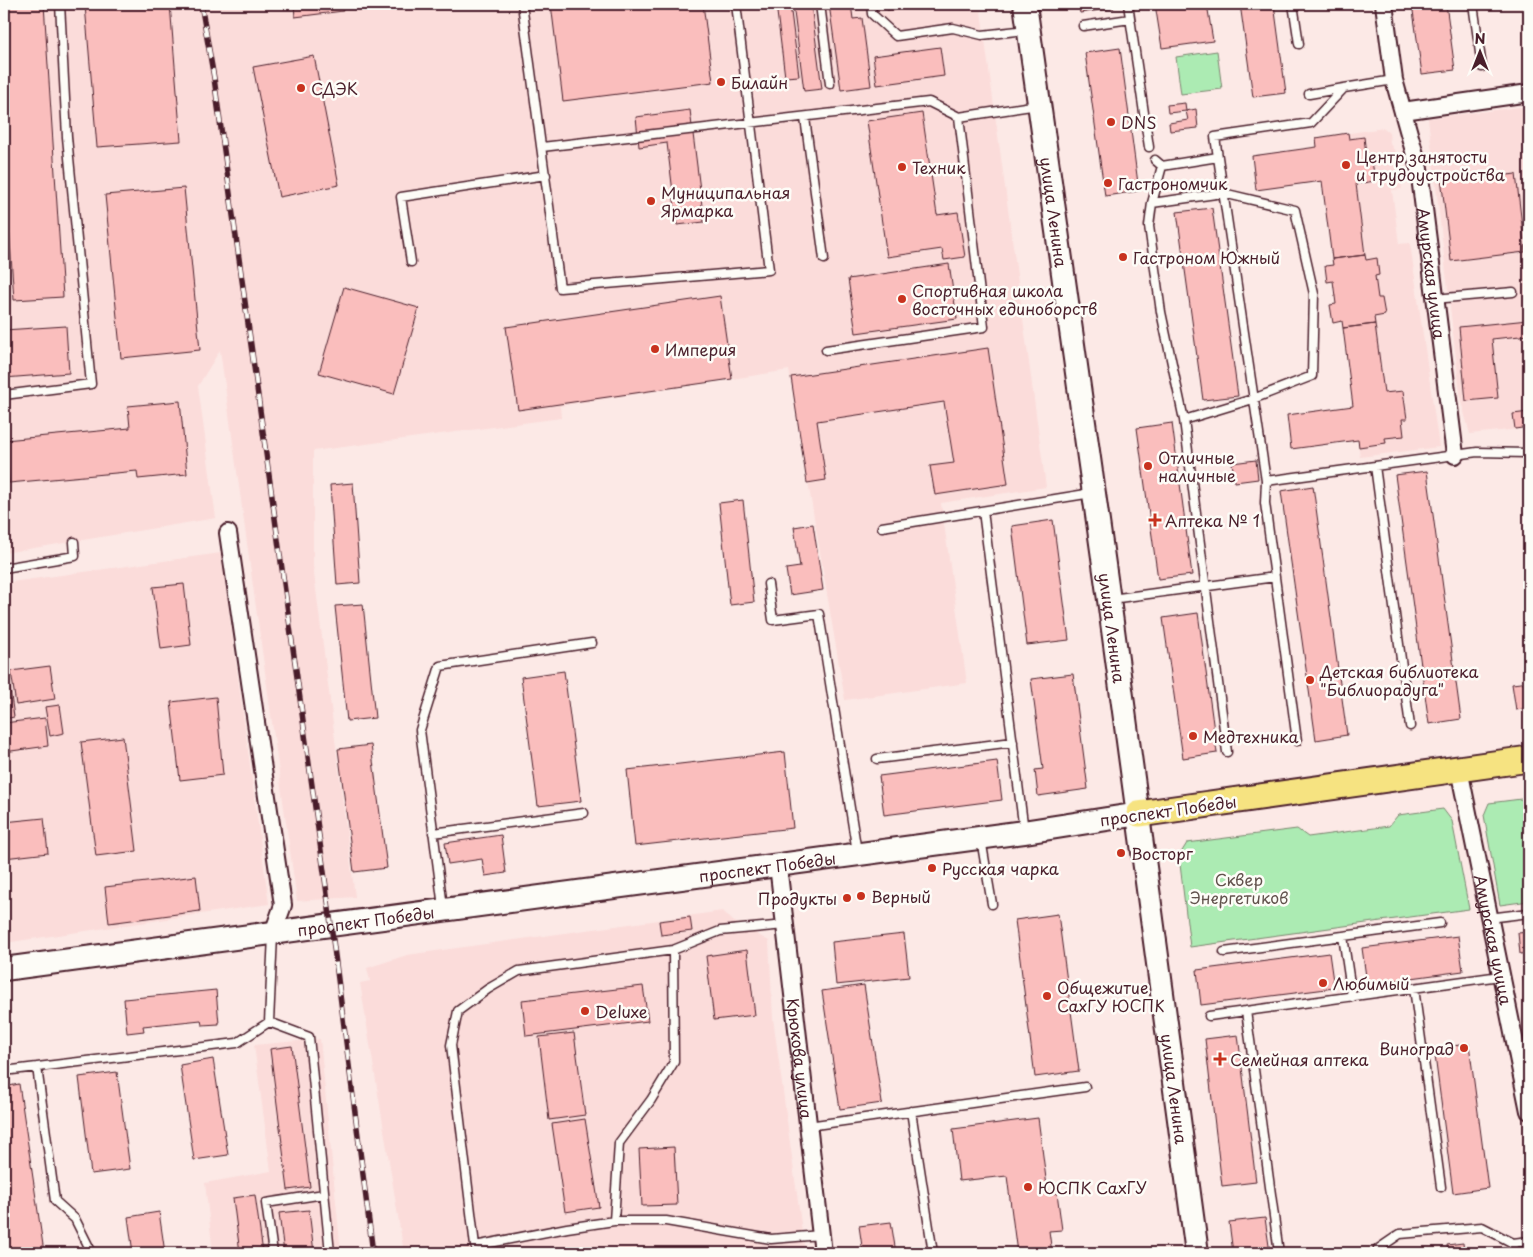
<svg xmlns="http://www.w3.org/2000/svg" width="1533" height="1257" viewBox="0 0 1533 1257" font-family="'Playpen Sans',sans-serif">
  <rect width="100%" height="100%" fill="#fce9e6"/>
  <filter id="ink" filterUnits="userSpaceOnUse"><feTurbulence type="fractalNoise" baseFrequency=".02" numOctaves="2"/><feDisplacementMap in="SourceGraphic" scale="10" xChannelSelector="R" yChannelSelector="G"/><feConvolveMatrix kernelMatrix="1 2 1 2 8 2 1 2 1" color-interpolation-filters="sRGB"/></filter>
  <g filter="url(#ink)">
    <!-- built -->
    <path fill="#fbdcda" d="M4,4h976l66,483 -105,16 26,180 -122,17 -56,-330 -229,36 1,12 -248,33v115l42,331 -58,4 -77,-551 -22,36 18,132 -212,35z
      M1529,106v322l-59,6 -9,-33 -33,-283z
      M1384,128l5,4 1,12 7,10 5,35 -10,1 7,54 11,-1 29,204 -79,10 -8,-59 32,-5 -9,-69 -32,4 -1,-7 -9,2 -3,-18 6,-1 -3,-22h-6l-2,-16 40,-12 -9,-70 -33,4 -7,-50z
      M221,553l48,351 -265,39v-360z
      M723,911l10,10 36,20 4,77 32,235h-401l-44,-270 10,-2 -3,-13 40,-13z
      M320,1039l21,214h-128l-8,-70 66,-12 -17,-126z"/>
    <!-- green -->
    <path fill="#acebb3" stroke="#7b856f" d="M1217,51l5,38 -41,5 -5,-37z
      M1529,798v103l-29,4 -16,-90 5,-12z
      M1443,809l9,12 17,88 -279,38 -11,-91 8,-13 110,-14 11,8 81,-11 9,-11z"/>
    <!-- building -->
    <path fill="#fabebd" stroke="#4a1f2b" d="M4,4h40l19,293 -49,3 -7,-103h-3z
      M170,4l11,137 -84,6 -12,-142z
      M294,4h48l1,7 -48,6z
      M551,4h152l10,78 -150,19z
      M776,4h14l9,72 -14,1z
      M793,4h18l11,85 -18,2z
      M829,4h22l2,15 9,-1 9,68 -30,4z
      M886,4h38v1l-37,5z
      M1078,4h35l1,4 -34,5z
      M1155,4h52l6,37 -51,7z
      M1240,4h34l12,89 -33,4z
      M1412,4h34l9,66 -33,4z
      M940,47l4,29 -67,9 -4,-29z
      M1120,48l19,143 -34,5 -20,-143z
      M314,56l25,129 -60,12 -26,-130z
      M1185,103l1,8 -18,2 -1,-8z
      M1196,109l2,19 -28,3 -1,-8 19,-3 -2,-9z
      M690,110l14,112 -27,3 -10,-82 -28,4 -3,-30z
      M922,113l15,102 21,-3 7,45 -21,3 -2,-11 -55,8 -20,-136z
      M1348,133l1,6 15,-2 2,17h5l4,27 -19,3 9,71 -33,4 -10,-78 -66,9 -4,-34 65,-9 -1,-9z
      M1465,174v6l51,-6 9,78 -74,9 -10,-84z
      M184,188l16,162 -79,8 -16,-163z
      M1212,208l26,188 -35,4 -26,-188z
      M1365,255l1,5 11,-2 2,17 -4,1 3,22h4l3,17 -11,2 1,7 -32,4 -1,-7 -9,2 -3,-18 6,-1 -3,-23 -6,1 -2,-16 8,-1 -1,-6z
      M949,264l8,55 -101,14 -8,-54z
      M344,287l75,21 -25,86 -75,-21z
      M720,296l12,83 -214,31 -12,-83z
      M1528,320l1,15 -37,4 6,59 -32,3 -7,-74z
      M1375,324l9,69 19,-2 4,28h-5l2,17 -19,2 1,5 -27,4 -1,-7 -67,9 -4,-34 66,-9 -10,-78z
      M66,326l3,47 -65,5v-48z
      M988,348l20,136 -73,11 -5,-29 24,-3 -10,-61 -127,19 9,59 -19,3 -16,-106z
      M180,401l7,73 -49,5 -1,-8 -128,12 -4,-43 125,-12 -2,-22z
      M1529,412v15l-14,2 -2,-15z
      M1172,423l20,152 -34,4 -21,-151z
      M1256,460l2,19 -23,3 -3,-19z
      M1427,471l34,248 -32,5 -34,-249z
      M353,483l7,100 -23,2 -7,-100z
      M1313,486l34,249 -31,5 -35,-249z
      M743,500l11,102 -24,3 -11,-102z
      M1053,520l16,120 -42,5 -15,-119z
      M813,524l10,66 -33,5 -4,-26 14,-2 -6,-40z
      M184,584l7,61 -30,4 -8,-62z
      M363,604l12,114 -28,3 -12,-115z
      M1198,613l19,140 -34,5 -20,-140z
      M50,666l5,33 -39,6 -5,-34z
      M564,671l17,130 -43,5 -17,-129z
      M1073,674l15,115 -50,7 -3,-26 8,-1 -12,-90z
      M9,682l5,35 -10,2v-36z
      M1529,682v26l-13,2 -4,-26z
      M216,697l7,78 -43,5 -9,-78z
      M60,705l4,28 -14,3 -5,-29z
      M45,718l3,28 -44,6v-29z
      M123,737l14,114 -41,5 -15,-114z
      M371,745l16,123 -33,4 -16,-123z
      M785,752l8,76 -158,18 -8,-76z
      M997,761l5,39 -118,15 -5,-39z
      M44,818l4,35 -44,5v-36z
      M501,835l5,38 -21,3 -3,-17 -34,5 -3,-21z
      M196,876l4,35 -91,12 -4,-36z
      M1058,914l21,157 -44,6 -20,-157z
      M690,917l2,14 -31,4 -2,-14z
      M1529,932v21l-9,1 -2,-21z
      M904,934l5,43 -73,8 -4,-43z
      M1458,936l5,35 -96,13 -5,-36z
      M747,950l8,65 -41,5 -8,-64z
      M1329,953l5,35 -133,17 -4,-35z
      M1529,975v25h-3l-3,-24z
      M864,985l18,118 -42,6 -18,-118z
      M643,986l5,35 -122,15 -4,-36z
      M216,990l3,34 -17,1 -1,-5 -58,6 1,5 -17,2 -3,-34z
      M574,1033l11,82 -36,5 -10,-83z
      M1238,1035l18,147 -34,4 -17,-147z
      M1469,1044l19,144 -35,5 -19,-145z
      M292,1046l18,141 -22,3 -18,-141z
      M213,1059l15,96 -34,5 -14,-95z
      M117,1072l13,97 -39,5 -12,-97z
      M19,1084l25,168 -6,1h-34v-166z
      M1038,1118l10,76 9,-1 5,37 -13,1 3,22h-35l-10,-77 -48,5 -6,-52z
      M585,1119l14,88 -34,5 -13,-88z
      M674,1147l3,58 -35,1 -3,-57z
      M255,1195l8,58h-23l-7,-55z
      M309,1210l5,43h-30l-5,-40z
      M159,1212l6,41h-32l-5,-36z
      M1265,1218l5,35h-37l-4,-31z
      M891,1222l5,31h-33l-4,-27z
      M1463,1243l1,10h-16l-1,-8z"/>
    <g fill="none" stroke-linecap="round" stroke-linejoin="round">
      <defs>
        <path id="lane" d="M522,4l38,284 209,-18 -33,-266
          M820,4l10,80
          M871,4l1,10 24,22 57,-8 29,7 44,-5
          M1128,4l21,143
          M1293,4l6,40
          M1473,4l9,63
          M1083,26l47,-7
          M1309,94l35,-6
          M805,118l19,141
          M542,147l387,-45 30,15 79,-12
          M1155,160l7,6 56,-9
          M1162,166l-10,37 -3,23 12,86 23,108 43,332
          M1152,203l71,-10 72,17 19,84 -2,82 -59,23 -69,21
          M411,262l-10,-65 145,-22
          M1434,299l79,-7
          M826,350l158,-23 -25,-210
          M4,395l87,-11 -24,-247 -7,-133
          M1375,466l35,260
          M1266,481l211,-29 50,1 2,15
          M983,511l41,320
          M882,527l210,-34
          M4,568l71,-12 -1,-14
          M768,584l5,36 46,-6 38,238
          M1111,599l164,-22
          M1297,741l-32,-238 1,-22 -51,-344 96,-14 33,-35 50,-8
          M877,759l136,-17
          M433,833l151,-20
          M981,839l11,65
          M443,907l-23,-177 20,-64 152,-23
          M1489,918l40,-5
          M273,935l-4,87 40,15 21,216
          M1343,936l9,61
          M673,950l1,112 -23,38 -32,43 -5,78h52l105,18 50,-4
          M1224,952l216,-29
          M1414,988l27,199
          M1209,1016l37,-5
          M37,1067l18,134 20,18 17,34
          M4,1071l233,-28 32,-21
          M911,1111l22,142
          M808,1126l277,-39
          M614,1221l-47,7 -92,18 -24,-201 7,-34 30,-22 31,-18 154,-21 47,-19 65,-6
          M1513,1243l2,10
          M273,1253l-7,-50 58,-9
          M1279,1253l-33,-242 254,-35
          M1379,1253l-1,-4 22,-15 82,-7 31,16 16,-2"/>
        <g id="street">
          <path id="s1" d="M1384,4l10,76 25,89 36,286"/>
          <path d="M1403,111l126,-18"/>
          <path d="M228,533l55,372 -10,28"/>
          <path id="s2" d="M1459,769l70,342"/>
          <path id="s3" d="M778,865l45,388"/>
        </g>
        <g id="secondary">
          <path id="s4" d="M1025,4l84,596 88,653"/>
          <path id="s5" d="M4,969l1020,-137 115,-18"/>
        </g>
        <path id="primary" d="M1139,814l390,-55"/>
      </defs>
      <!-- lane casing -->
      <use href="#lane" stroke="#4a1f2b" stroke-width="11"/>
      <!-- street casing -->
      <use href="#street" stroke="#4a1f2b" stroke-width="20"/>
      <!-- secondary casing -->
      <use href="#secondary" stroke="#4a1f2b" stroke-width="26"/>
      <!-- primary casing -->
      <use href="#primary" stroke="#4a1f2b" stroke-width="29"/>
      <!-- lane -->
      <use href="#lane" stroke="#fdfcf7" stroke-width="8"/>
      <!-- street -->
      <use href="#street" stroke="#fdfcf7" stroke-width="16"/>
      <!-- secondary -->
      <use href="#secondary" stroke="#fdfcf7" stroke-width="22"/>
      <!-- primary -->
      <use href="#primary" stroke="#f6e381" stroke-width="25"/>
      <defs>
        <path id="rail" d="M201,4l13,74 114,823 45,352"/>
      </defs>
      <!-- rail casing -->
      <use href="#rail" stroke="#4a1f2b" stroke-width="5.5"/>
      <!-- rail -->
      <use href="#rail" stroke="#fdfcf7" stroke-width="4" stroke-dasharray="11" stroke-linecap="butt"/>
    </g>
  </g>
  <!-- markers -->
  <g fill="#c8321e" stroke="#fdfcf7" stroke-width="2">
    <circle cx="721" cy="82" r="5"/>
    <circle cx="301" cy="88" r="5"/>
    <circle cx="1111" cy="122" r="5"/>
    <circle cx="1346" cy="165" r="5"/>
    <circle cx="902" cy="167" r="5"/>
    <circle cx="1108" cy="183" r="5"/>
    <circle cx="651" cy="201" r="5"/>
    <circle cx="1123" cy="257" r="5"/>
    <circle cx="902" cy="299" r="5"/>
    <circle cx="655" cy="349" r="5"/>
    <circle cx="1148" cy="466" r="5"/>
    <path d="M1152.5 512.5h5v5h5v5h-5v5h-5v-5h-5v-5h5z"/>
    <circle cx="1310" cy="680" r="5"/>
    <circle cx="1193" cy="736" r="5"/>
    <circle cx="1121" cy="853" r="5"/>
    <circle cx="932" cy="868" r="5"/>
    <circle cx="861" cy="896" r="5"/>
    <circle cx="847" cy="898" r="5"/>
    <circle cx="1323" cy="983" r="5"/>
    <circle cx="1047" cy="996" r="5"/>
    <circle cx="585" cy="1011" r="5"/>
    <circle cx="1464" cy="1048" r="5"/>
    <path d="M1217.5 1051.5h5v5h5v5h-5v5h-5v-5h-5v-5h5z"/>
    <circle cx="1028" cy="1187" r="5"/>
  </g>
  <g text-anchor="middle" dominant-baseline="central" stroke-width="5" stroke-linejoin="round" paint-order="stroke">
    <!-- poi labels -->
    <g font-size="16" fill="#4a1f2b" stroke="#fdfcf7" text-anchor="start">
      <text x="731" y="82">Билайн</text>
      <text x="311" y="88">СДЭК</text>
      <text x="1121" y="122">DNS</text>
      <text x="1356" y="156">Центр занятости<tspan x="1356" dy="18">и трудоустройства</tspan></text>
      <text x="912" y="167">Техник</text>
      <text x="1118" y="183">Гастрономчик</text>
      <text x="661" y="192">Муниципальная<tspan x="661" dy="18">Ярмарка</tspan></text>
      <text x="1133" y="257">Гастроном Южный</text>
      <text x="912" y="290">Спортивная школа<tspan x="912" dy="18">восточных единоборств</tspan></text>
      <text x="665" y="349">Империя</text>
      <text x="1158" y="457">Отличные<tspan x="1158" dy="18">наличные</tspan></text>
      <text x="1165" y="520">Аптека № 1</text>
      <text x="1320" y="671">Детская библиотека<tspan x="1320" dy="18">"Библиорадуга"</tspan></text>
      <text x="1203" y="736">Медтехника</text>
      <text x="1131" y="853">Восторг</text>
      <text x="942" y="868">Русская чарка</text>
      <text x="871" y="896">Верный</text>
      <text x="837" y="898" text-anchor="end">Продукты</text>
      <text x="1333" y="983">Любимый</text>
      <text x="1057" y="987">Общежитие<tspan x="1057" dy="18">СахГУ ЮСПК</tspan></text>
      <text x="595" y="1011">Deluxe</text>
      <text x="1454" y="1048" text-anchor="end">Виноград</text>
      <text x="1230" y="1059">Семейная аптека</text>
      <text x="1038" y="1187">ЮСПК СахГУ</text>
    </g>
    <!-- street labels -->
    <g font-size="16" fill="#4a1f2b" stroke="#fdfcf7">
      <text stroke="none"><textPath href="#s4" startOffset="210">улица Ленина</textPath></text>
      <text stroke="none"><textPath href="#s1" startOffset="274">Амурская улица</textPath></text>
      <text stroke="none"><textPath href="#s4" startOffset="630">улица Ленина</textPath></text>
      <text transform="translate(1168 810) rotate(-8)">проспект Победы</text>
      <text stroke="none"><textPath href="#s5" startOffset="770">проспект Победы</textPath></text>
      <text stroke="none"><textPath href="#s5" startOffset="365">проспект Победы</textPath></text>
      <text stroke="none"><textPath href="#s2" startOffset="174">Амурская улица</textPath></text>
      <text stroke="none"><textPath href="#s3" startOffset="195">Крюкова улица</textPath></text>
      <text stroke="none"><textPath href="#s4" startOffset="1095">улица Ленина</textPath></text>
    </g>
    <!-- park labels -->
    <g font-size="16" fill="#62524d" stroke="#fdfcf7">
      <text x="1239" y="879">Сквер<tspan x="1239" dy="18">Энергетиков</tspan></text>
    </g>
  </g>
  <!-- margin -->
  <rect width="1533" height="1257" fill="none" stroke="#fdfcf7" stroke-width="20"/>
  <rect x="10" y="10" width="1513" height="1237" fill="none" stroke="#4a1f2b" stroke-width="2" filter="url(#ink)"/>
  <!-- north arrow -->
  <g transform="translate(1480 52)" stroke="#fdfcf7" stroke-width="4" paint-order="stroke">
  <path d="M0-4L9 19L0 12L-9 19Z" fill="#4a1f2b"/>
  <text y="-8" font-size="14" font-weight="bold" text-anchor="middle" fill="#4a1f2b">N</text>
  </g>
</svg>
